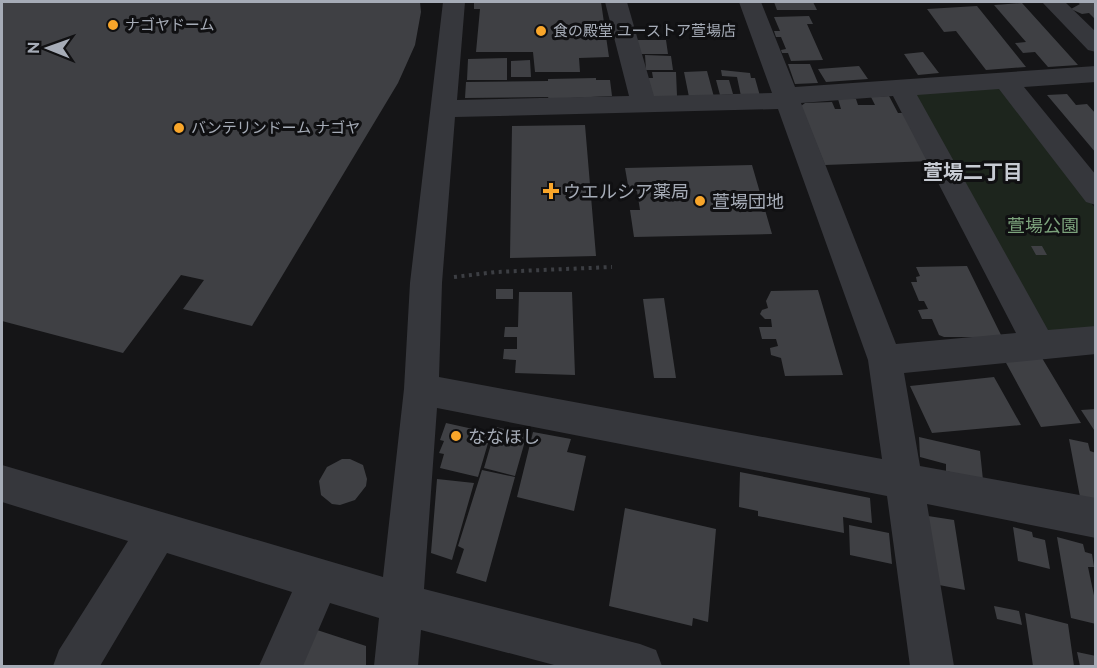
<svg xmlns="http://www.w3.org/2000/svg" width="1097" height="668" viewBox="0 0 1097 668" font-family="Raleway,'Noto Sans JP',sans-serif">
  <rect width="100%" height="100%" fill="#151517"/>
  <!-- green -->
  <path fill="#1d251d" d="M1003,88l92,120v123l-45,4 -136,-236 3,-7z"/>
  <!-- building -->
  <path fill="#3f4044" d="M2,2h418l1,10 -6,33 -17,38 -146,243 -69,-17 21,-29 -23,-5 -58,78 -121,-32z
    M474,2h127l8,55 -30,1 1,14h-45l-2,-20h-57l4,-43h-6z
    M774,2h39l4,8h-40z
    M1077,2h19v18l-7,-7 -7,1 -11,-5 9,-5z
    M1022,3l56,62 -30,2 -13,-15 -12,1 -8,-10 11,-1 -32,-37z
    M977,6l49,61 -40,3 -30,-39 -12,1 -17,-23z
    M809,16l4,8h-6l16,36 -32,1 -3,-8h-6l-1,-3 5,-1 -5,-12h-5l-2,-6h6l-6,-14z
    M636,40h30l2,14h-30z
    M923,52l16,21 -21,2 -14,-21z
    M645,55l26,1 2,14h-27z
    M507,58v22h-40l1,-21z
    M530,60l1,17h-20v-16z
    M788,64h22l8,19 -23,1z
    M859,66l9,13 -42,3 -8,-13z
    M721,70l29,3 1,5h4l5,18h-19l-4,-19 -15,-1z
    M707,71l7,26h-25l-5,-25z
    M652,72h24l1,24h-27l-2,-18h5z
    M596,78v2h14l2,16 -63,3 -1,-2 -83,1 1,-16 82,-1v-2z
    M716,80h13l4,14 -13,1z
    M1067,94l9,11 11,-1 9,10v39l-49,-58z
    M889,96l9,17h6l27,48 -106,4 -24,-59 4,-3 27,-1 3,7h6l-3,-10h18l2,6h17l-4,-8z
    M585,125l11,131 -86,2 2,-132z
    M752,165l20,69 -138,3 -4,-27h10l-3,-19h-8l-4,-23z
    M1031,246h11l5,9h-11z
    M967,266l35,71h-58l-5,-2 -7,-16h-10l-4,-9 10,-1 -4,-8h-5l-8,-19h6l-1,-5 4,-1 -4,-9z
    M496,289h17v10h-17z
    M818,290l25,85 -58,1 -4,-18 -10,-3 -1,-7 8,-2 -2,-7h-14l-3,-12h13l-1,-8h-6l-5,-5 2,-4 6,-2 -2,-7 5,-10z
    M519,292h53l3,83 -60,-2 1,-13 -13,-1 1,-10h13v-12h-13l1,-10h13z
    M664,298l12,80h-22l-11,-79z
    M1042,358l39,65 -40,4 -36,-66z
    M994,377l27,48 -89,8 -22,-47z
    M1096,409v24l-15,-23z
    M446,423l45,10 -13,44 -38,-9 4,-14 -5,-1 5,-12 -4,-1z
    M496,427l31,7 -12,42 -31,-8z
    M533,432l38,7 -4,13 19,4 -12,55 -57,-14z
    M919,437l61,14 3,29 -37,-9v-7l-26,-7z
    M1069,439l19,4 2,8 6,2v48l-16,-4z
    M342,459h8l13,6 4,14 -1,7 -11,14 -15,5 -8,-1 -11,-9 -2,-14 8,-14z
    M482,470l33,7 -29,105 -30,-9 8,-24 -6,-3z
    M740,472l130,26 2,25 -29,-6 1,16 -86,-17v-5l-19,-4z
    M437,479l37,4 -22,77 -21,-7z
    M625,508l91,21 -8,93 -15,-4 -1,8 -83,-20z
    M928,516l26,4 11,70 -26,-5z
    M849,525l40,8 3,31 -42,-9z
    M1013,527l19,5 1,5 12,3 5,29 -32,-8z
    M1057,537l26,7 2,8 7,2 2,13h-6l8,38v19l-25,-6z
    M994,606l25,5 3,14 -25,-6z
    M1025,613l43,11 6,42h-41z
    M314,629l52,17v20h-69z
    M1077,652l19,4v10h-16z"/>
  <g fill="none" stroke-linecap="round" stroke-linejoin="round">
    <!-- path -->
    <path stroke="#3c3e43" stroke-width="4" stroke-dasharray="3 4.5" stroke-linecap="butt" d="M454,277l42,-5 116,-5"/>
    <!-- minor -->
    <path fill="#36373c" fill-rule="evenodd" d="M443,2h22l-8,98 172,-4 -24,-94h22l27,94 118,-3 -33,-91h22l34,85 301,-21v16l-72,5 72,88v30l-10,-3 -87,-113 -82,6 131,235 48,-4v28l-192,19 16,93 176,32v40l-169,-34 27,162h-44l-23,-170 -450,-88 -13,181 216,55 16,6 6,16h-104l-137,-36 -3,36h-44l5,-48 -49,-15 -27,63h-44l33,-74 -125,-39 -67,113h-47l6,-16 69,-109 -126,-39v-37l381,112 21,-188 6,-106zM893,96l123,237 -120,11 -95,-241zM778,109l90,251 14,99 -443,-82 3,-94 13,-166z
      M1042,2h23l31,30v20l-8,-2z"/>
  </g>
  <!-- markers -->
  <g fill="#f9a62a" stroke="#101012" stroke-width="2">
    <circle cx="113" cy="25" r="6"/>
    <circle cx="541" cy="31" r="6"/>
    <circle cx="179" cy="128" r="6"/>
    <path d="M548 182h6v6h6v6h-6v6h-6v-6h-6v-6h6z"/>
    <circle cx="700" cy="201" r="6"/>
    <circle cx="456" cy="436" r="6"/>
  </g>
  <g text-anchor="middle" dominant-baseline="central" stroke-width="6" stroke-linejoin="round" paint-order="stroke">
    <!-- far-poi labels -->
    <g font-size="15" fill="#a6acb7" stroke="#101012" text-anchor="start">
      <text x="125" y="25">ナゴヤドーム</text>
      <text x="553" y="31">食の殿堂 ユーストア萱場店</text>
      <text x="191" y="128">バンテリンドーム ナゴヤ</text>
    </g>
    <!-- poi labels -->
    <g font-size="18" fill="#a6acb7" stroke="#101012" text-anchor="start">
      <text x="563" y="191">ウエルシア薬局</text>
      <text x="712" y="201">萱場団地</text>
      <text x="468" y="436">ななほし</text>
    </g>
    <!-- park labels -->
    <g font-size="18" fill="#7ca37c" stroke="#101012">
      <text x="1043" y="225">萱場公園</text>
    </g>
    <!-- neighbourhood labels -->
    <g font-size="20" font-weight="bold" fill="#c7cbd3" stroke="#101012">
      <text x="973" y="172">萱場二丁目</text>
    </g>
  </g>
  <!-- border -->
  <rect width="1097" height="668" fill="none" stroke="#a6acb7" stroke-width="6"/>
  <!-- north arrow -->
  <g transform="translate(48 48) rotate(271)" stroke="#101012" stroke-width="4.5" paint-order="stroke">
  <path d="M0-4.5L10 22L0 15L-10 22Z" fill="#a6acb7"/>
  <text y="-9" font-size="16" font-weight="bold" text-anchor="middle" fill="#a6acb7">N</text>
  </g>
</svg>
